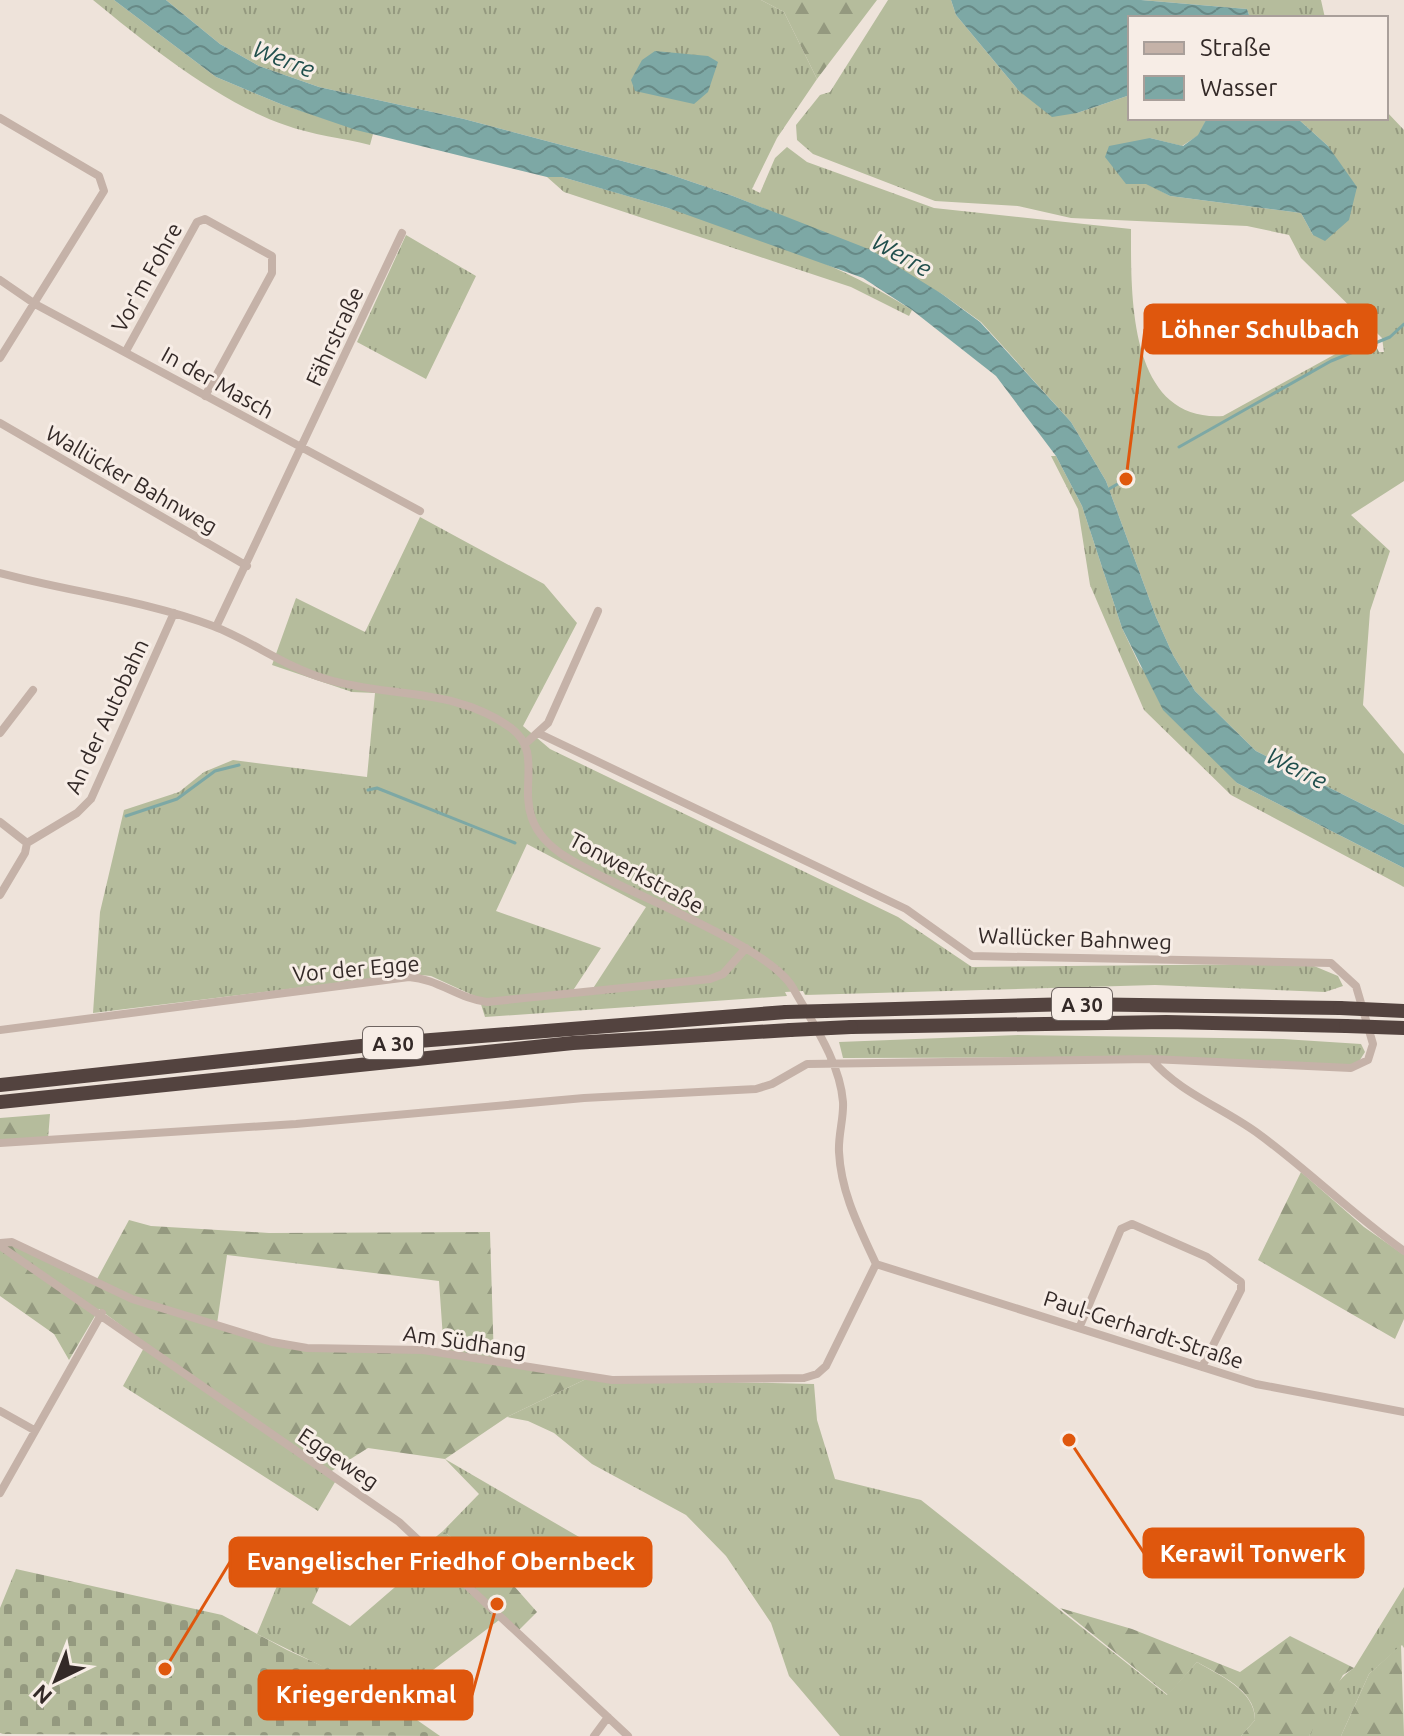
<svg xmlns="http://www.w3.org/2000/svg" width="1404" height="1736" viewBox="0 0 1404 1736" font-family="Ubuntu,sans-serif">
  <defs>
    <pattern id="grass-tufts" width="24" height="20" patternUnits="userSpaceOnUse" patternTransform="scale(2)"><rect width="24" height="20" fill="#b5bc9c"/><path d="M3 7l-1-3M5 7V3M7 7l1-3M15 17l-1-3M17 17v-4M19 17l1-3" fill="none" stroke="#94997f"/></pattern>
    <pattern id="forest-firs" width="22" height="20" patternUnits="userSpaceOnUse" patternTransform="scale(2)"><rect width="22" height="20" fill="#b5bc9c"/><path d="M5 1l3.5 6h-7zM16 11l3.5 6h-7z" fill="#94997f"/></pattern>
    <pattern id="cemetery-stones" width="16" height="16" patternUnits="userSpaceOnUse" patternTransform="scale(2)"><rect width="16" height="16" fill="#b5bc9c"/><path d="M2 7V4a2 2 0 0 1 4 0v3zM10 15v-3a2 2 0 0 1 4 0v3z" fill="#94997f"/></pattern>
    <pattern id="water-waves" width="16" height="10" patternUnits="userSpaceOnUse" patternTransform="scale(2)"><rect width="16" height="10" fill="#7da8a5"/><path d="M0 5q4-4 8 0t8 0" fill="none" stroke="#678986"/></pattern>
  </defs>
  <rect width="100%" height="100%" fill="#eee3da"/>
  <!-- grass -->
  <path fill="url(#grass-tufts)" fill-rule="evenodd" d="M93,0h21l102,77 67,28 90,29 -3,11c-27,-7 -58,-10 -85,-20 -67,-23 -137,-80 -192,-125z
    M166,0h595l23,12 33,67 -40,59 -25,51 8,4 15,-35 12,-11 20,15 127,46 197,21c0,67 -3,193 92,187l147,-81 9,17h5l-2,-14 -81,-80 -12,-23 -42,-9 -176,-8 -53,-12 -83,-5 -122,-47 -16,-14 -1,-15 24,-30 10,-3 58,-92h63l5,15 63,76 58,22 53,-18v23h77l-8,17 -17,11 -32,-8 -24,46 20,-1 24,13 131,17 12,22 15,-89 -31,-28h89v-7l18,19v351l-53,34 39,36 -20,60 -7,94 41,49v71l-148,-74 -61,-60 -22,-36 -17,-38 -50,-136 -35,-59 -90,-100 -39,-28 -147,-73 -62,-25 -73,-25 -196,-52 -145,-32 -60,-21 -39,-22z
    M1141,0h180l4,18h-75l-3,-9z
    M547,177h15c118,35 246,66 350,133l-3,6 -58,-29 -287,-95z
    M406,235l70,41 -50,103 -69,-37z
    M1051,456h5l26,50 40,122 18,38 97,117 167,85v19l-173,-92 -87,-85 -54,-125 -12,-76z
    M420,517l124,67 33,39 -54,103 27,23 348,168 74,50 313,-3 29,2 24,10 5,10 -18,6 -170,-7 -350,10 -2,-4 -18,1 2,4 -302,21 -6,-19 -48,-22 -20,-2 -318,39 7,-101 24,-102 55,-18 25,-20 29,-12 134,17 8,-84 -23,-1 -80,-27 24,-67 69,34zM527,844l119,63 -56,86 -20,2 31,-47 -105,-37z
    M1018,1035l265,4 78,5 4,8 -7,11 -9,2 -172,-8 -334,1 -4,-16z
    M146,1344l192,133 -20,34 -195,-125z
    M586,1379l228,5 3,36 18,59 86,21 246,195 30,-33c23,14 58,28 58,58l-14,16h-401l-51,-60 -18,-53 -45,-67 -40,-41 -94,-51 -38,-31 -26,-12 -21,-4z
    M445,1459l141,82 -18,21 -22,-3 -32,27 -71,-55 36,-37z
    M414,1535l89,82 -111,84 -135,-67 27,-65 16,-24 32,15 -20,43 38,23 52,-45 -19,-22z
    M1404,1587v61l-2,-3 -33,29 -28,62h-32c12,-24 22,-53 45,-68z"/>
  <!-- forest -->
  <path fill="url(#forest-firs)" d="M761,0h116l-60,79 -33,-67z
    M50,1114l-2,25 -48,3v-24z
    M1301,1172l63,55 40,28v64l-9,20 -137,-79z
    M129,1220l22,6 118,7 221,-1 4,130 92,17 -79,38 -62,42 -77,-11 -38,24 -122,-82 -109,-81 -30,51 -15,-26 -54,-38v-52l10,-1 122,56 140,45 172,9 -5,-72 -212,-26 -10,69 -85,-26 -36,-17z
    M443,1531l71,55 23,26 -19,19 -92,-86z
    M1060,1608l72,21 108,43 50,-36 64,32 -11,7 -34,61h-68l14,-16c1,-30 -35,-45 -58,-58l-29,33z
    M1401,1645l3,91h-63l28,-62z"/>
  <!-- cemetery -->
  <path fill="url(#cemetery-stones)" d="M16,1569l206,46 65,35 84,38 69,48 -437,-2 -3,-1v-125z"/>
  <!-- water -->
  <path fill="url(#water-waves)" d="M114,0h52l54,44 39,22 60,21 145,32 196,52 73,25 138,54 71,44 38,28 91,100 35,59 50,136 17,38 22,36 61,60 148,74v43l-167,-85 -74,-73 -41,-82 -40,-122 -26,-50 -60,-80 -84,-66 -49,-32 -195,-70 -106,-31h-15l-191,-47 -73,-25 -67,-28z
    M951,0h190l106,9 3,9h-120v77l-53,18 -25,4 -33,-26 -63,-76z
    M655,51l53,5 10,6 -10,30 -14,12 -59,-13 -4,-11 11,-20z
    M1207,118h90l31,28 29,41 -8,33 -24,21 -12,-6 -12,-22 -131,-17 -24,-12h-20l-21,-27 4,-11 41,-8 33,8 15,-11z"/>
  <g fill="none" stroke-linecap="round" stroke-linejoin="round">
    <!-- stream -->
    <path stroke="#7da8a5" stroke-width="3" d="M1179,447l152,-86 59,-24 14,-13
      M1109,489l17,-10
      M368,790l9,-2 138,55
      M126,816l51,-17 38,-28 24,-6"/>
    <!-- minor -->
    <path stroke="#c5b2a8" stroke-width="8" d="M0,118l99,58 5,15 -104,167
      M0,280l35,24 385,207
      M126,351l71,-129 8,-3 67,37v17l-67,123
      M0,423l247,143
      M0,573c71,19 144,27 213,53 39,15 72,41 113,53 62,19 130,8 185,49 43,32 -16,84 55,129 51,33 201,86 227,131 19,34 47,74 50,114 1,16 -5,33 -4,50 2,41 20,75 37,112
      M216,627l186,-394
      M0,733l33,-43
      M525,744l23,-21 50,-112
      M0,822l27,21
      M0,895l25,-42 2,-10 50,-30 14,-14 83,-186
      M0,1030l409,-53c29,2 50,22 78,25l223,-23 13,-5 23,-26
      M1151,1059c28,33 70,48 105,73 51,37 96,82 148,119
      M0,1143l296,-19 288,-26 172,-9 16,-5 35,-20 344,-5 200,9 17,-8 5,-16 -17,-58 -25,-23 -359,-7 -66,-47 -368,-176
      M0,1243l12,-1 120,57 140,43 35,6 116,2 189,30 192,-2 13,-4 9,-8 50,-102
      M0,1246l399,276 229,214
      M876,1264l380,120 148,28
      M1080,1326l41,-97 11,-5 75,33 34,25v8l-39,77
      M0,1411l34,19
      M0,1493l102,-180
      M594,1736l14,-19"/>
    <!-- motorway -->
    <path stroke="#53433f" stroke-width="14" d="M825,1011l248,-7 267,4
      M851,1027l315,-5 180,4
      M0,1085l380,-41 406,-32
      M0,1102l573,-59 217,-13"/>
    <!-- motorway-bridge -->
    <path stroke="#53433f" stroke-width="14" d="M1340,1008l64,3
      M786,1012l39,-1
      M1346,1026l58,2
      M790,1030l61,-3"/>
  </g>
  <g text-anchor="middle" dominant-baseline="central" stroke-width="6" stroke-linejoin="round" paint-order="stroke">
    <!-- shield labels -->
    <g fill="#f7ede6" stroke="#6e6460" stroke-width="2">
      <rect x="1052" y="988" width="60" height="32" rx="6"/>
      <rect x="363" y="1027" width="60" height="32" rx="6"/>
    </g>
    <g font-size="20" font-weight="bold" fill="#332927">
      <text x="1082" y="1004">A 30</text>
      <text x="393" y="1043">A 30</text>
    </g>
    <!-- street labels -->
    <g font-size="22" fill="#332927" stroke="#f7ede6">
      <text transform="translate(146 277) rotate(-61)">Vor'm Fohre</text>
      <text transform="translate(334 336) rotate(-65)">Fährstraße</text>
      <text transform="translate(218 382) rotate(29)">In der Masch</text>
      <text transform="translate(132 479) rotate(30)">Wallücker Bahnweg</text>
      <text transform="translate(106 716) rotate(-65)">An der Autobahn</text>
      <text transform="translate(637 872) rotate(28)">Tonwerkstraße</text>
      <text transform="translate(1075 938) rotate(2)">Wallücker Bahnweg</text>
      <text transform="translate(356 968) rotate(-5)">Vor der Egge</text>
      <text transform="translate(1144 1329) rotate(18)">Paul-Gerhardt-Straße</text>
      <text transform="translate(465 1341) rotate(8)">Am Südhang</text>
      <text transform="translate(339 1458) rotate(34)">Eggeweg</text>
    </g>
    <!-- water labels -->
    <g font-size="24" font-style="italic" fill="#214f4d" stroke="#f7ede6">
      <text transform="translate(284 59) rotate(21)">Werre</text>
      <text transform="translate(902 255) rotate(29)">Werre</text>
      <text transform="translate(1297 768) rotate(27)">Werre</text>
    </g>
  </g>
  <!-- callouts -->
  <path fill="none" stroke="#df570d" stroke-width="3" d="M1126 479L1145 329M1069 1440L1144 1553M165 1669L230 1562M497 1604L472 1695"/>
  <g fill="#df570d" stroke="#f7ede6" stroke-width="3">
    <circle cx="1126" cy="479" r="8"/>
    <circle cx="1069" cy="1440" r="8"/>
    <circle cx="165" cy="1669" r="8"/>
    <circle cx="497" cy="1604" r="8"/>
  </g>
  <g fill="#df570d" stroke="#df570d" stroke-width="3">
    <rect x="1145" y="305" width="231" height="48" rx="8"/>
    <rect x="1144" y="1529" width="219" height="48" rx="8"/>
    <rect x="230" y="1538" width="421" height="48" rx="8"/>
    <rect x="259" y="1671" width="213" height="48" rx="8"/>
  </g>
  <g font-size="24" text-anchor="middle" font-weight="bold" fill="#fff">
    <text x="1260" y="338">Löhner Schulbach</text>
    <text x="1253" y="1562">Kerawil Tonwerk</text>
    <text x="441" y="1570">Evangelischer Friedhof Obernbeck</text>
    <text x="366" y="1703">Kriegerdenkmal</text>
  </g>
  <!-- legend -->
  <rect x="1128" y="16" width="260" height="104" fill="#f7ede6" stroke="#a99f9a" stroke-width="2"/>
  <rect x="1144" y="42" width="40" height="12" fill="#c5b2a8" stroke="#a99f9a" stroke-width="2"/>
  <text x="1200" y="56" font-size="24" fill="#332927">Straße</text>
  <rect x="1144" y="76" width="40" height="24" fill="url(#water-waves)" stroke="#a99f9a" stroke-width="2"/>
  <text x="1200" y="96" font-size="24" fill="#332927">Wasser</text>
  <!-- north arrow -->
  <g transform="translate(56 1680) rotate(223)" stroke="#f7ede6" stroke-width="6" paint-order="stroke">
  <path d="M0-6L14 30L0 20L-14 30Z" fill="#332927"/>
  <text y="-12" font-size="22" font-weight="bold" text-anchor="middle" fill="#332927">N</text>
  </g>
</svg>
